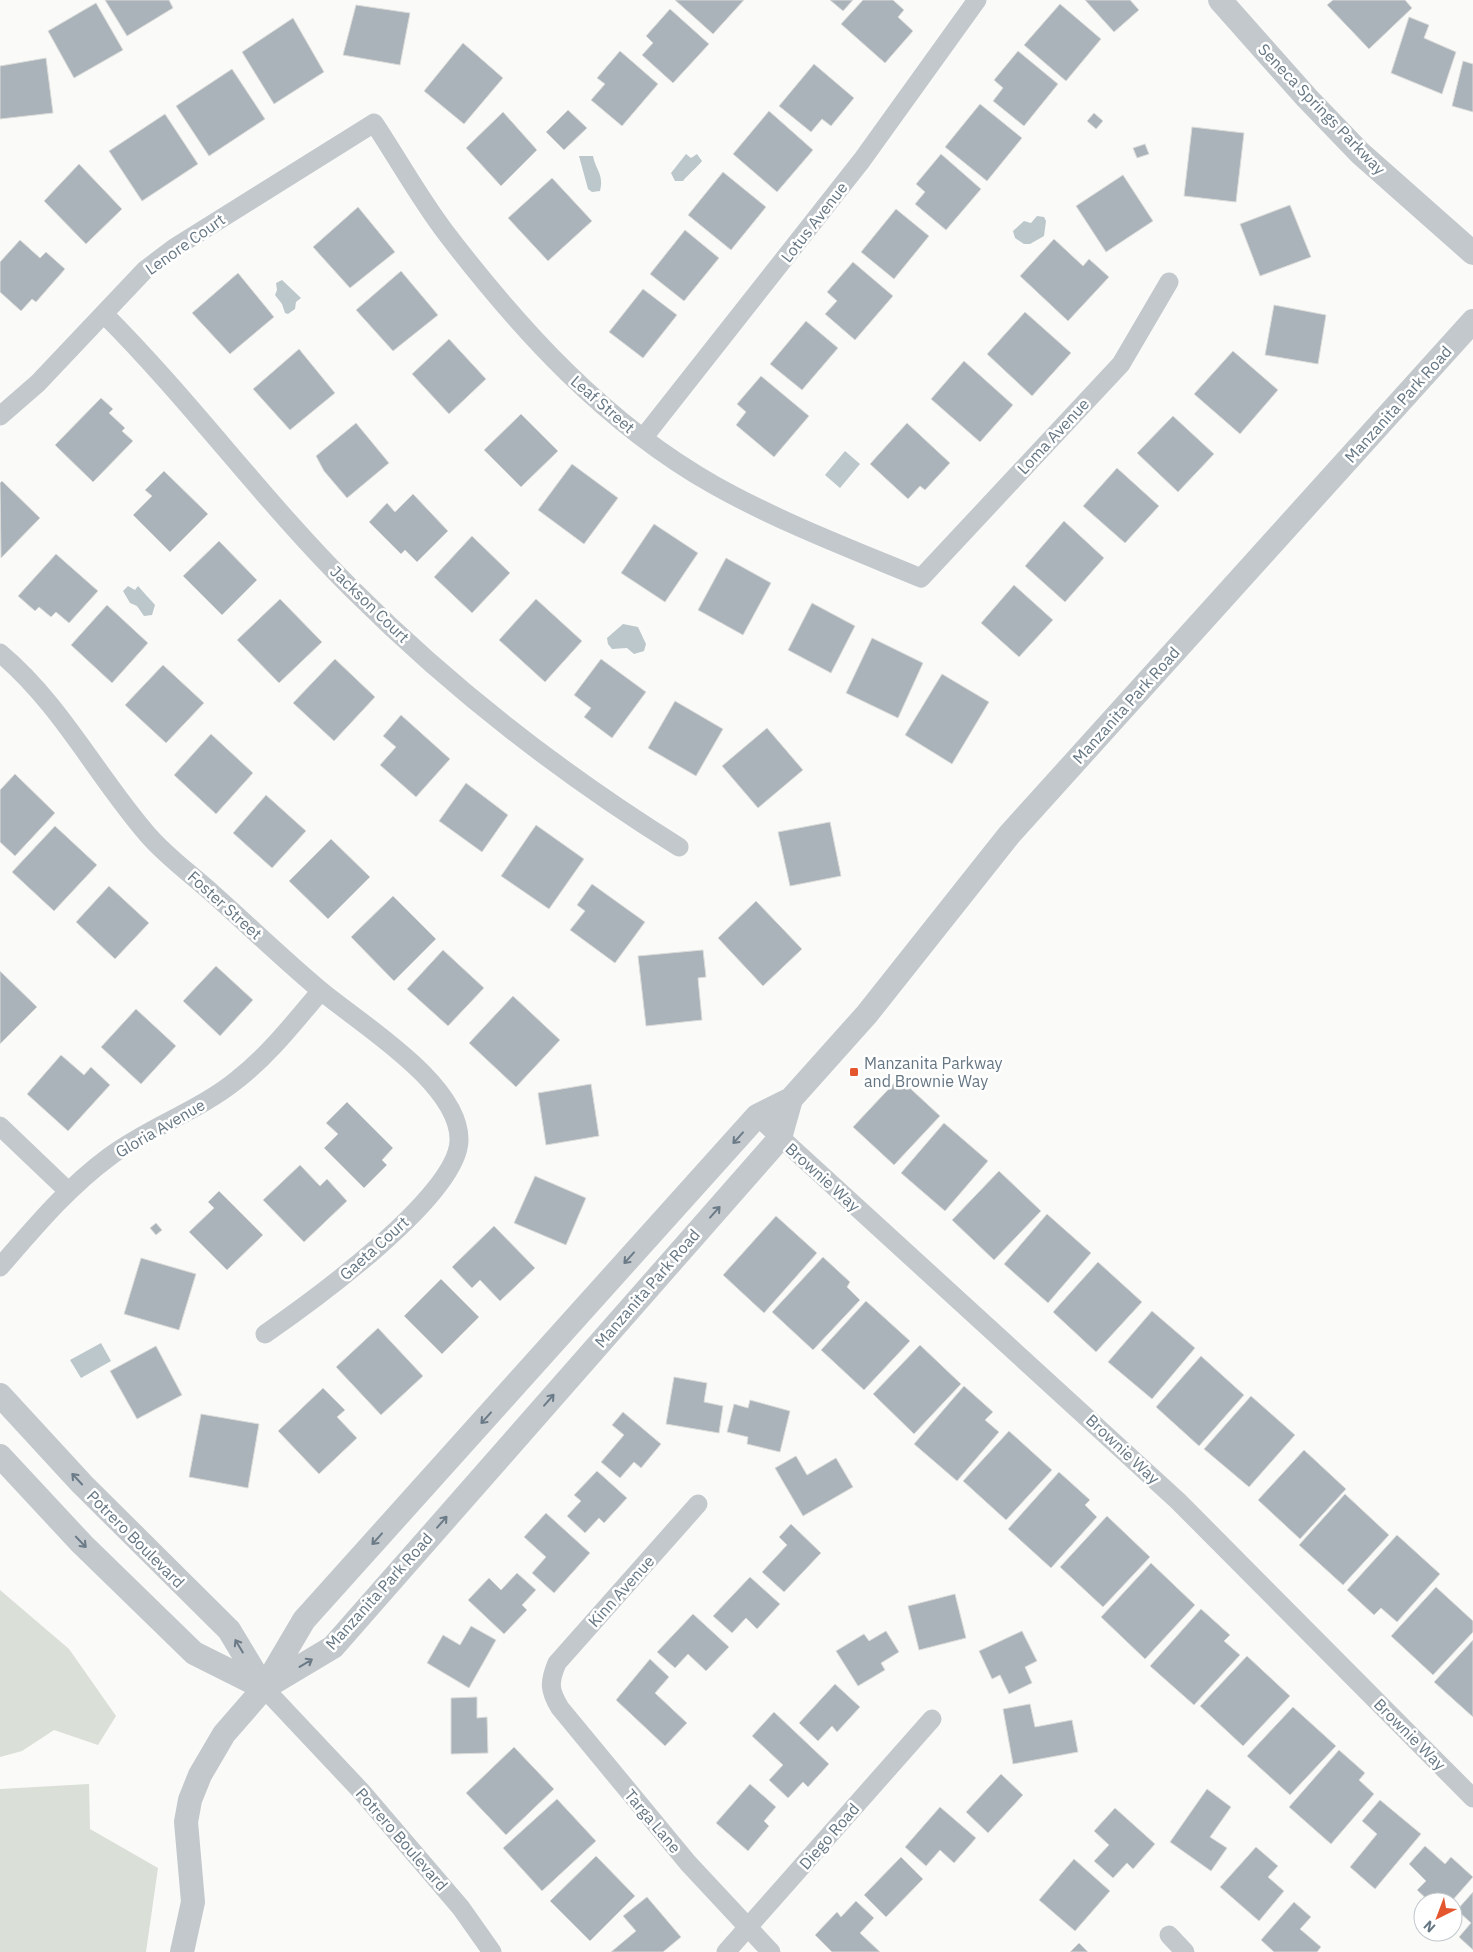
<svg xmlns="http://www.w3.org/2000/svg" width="1473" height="1952" viewBox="0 0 1473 1952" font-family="'IBM Plex Sans',sans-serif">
  <rect width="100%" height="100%" fill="#fafaf8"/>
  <!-- green -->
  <path fill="#dadfd7" d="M0,1590l69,59 47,67 -18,29 -44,-15 -32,21 -22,6z
    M89,1784l1,45 68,39 -12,84h-146v-163z"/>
  <!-- water -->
  <path fill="#bbc7cb" d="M686,154l5,4 6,-4 5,7c-1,2 -16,16 -19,20h-8l-4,-8z
    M579,156h14c3,15 11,18 7,35l-8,1 -4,-3z
    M1037,216l7,1 2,4 -2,15 -14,8h-6l-9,-6 -2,-7 11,-10 7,2z
    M282,280l19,18 -5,4 -1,7 -7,5 -3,-1 -3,-9 -7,-9 2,-5 -1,-7z
    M845,451l15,13 -20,24 -15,-13z
    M128,586l7,4 3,-4c6,7 12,13 17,19l-3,10 -8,1 -7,-10 -7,-3 -7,-12z
    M623,624l15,3 8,17 -2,7 -10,3 -7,-6 -15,1 -4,-5 -1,-6z
    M101,1343l10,18 -30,17 -11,-18z"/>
  <!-- building -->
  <path fill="#aab3b9" stroke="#dcdcda" d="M105,0h64l4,8 -46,28z
    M675,0h69l-31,34z
    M830,0h23l-10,11z
    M863,0h30l11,10 -6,7 15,14 -28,32 -44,-39z
    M1085,0h45l9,10 -25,22z
    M1333,0h72l7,8 -43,41 -42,-44z
    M96,3l27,47 -49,28 -26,-47z
    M1060,4l41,35 -35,42 -42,-36z
    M356,5l54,8 -10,52 -57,-10z
    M670,9l39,35 -36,39 -31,-28 11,-12 -7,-7z
    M1409,17l20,8 -5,13 32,14 -14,42 -51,-21z
    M293,18l31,54 -50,32 -32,-52z
    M463,43l40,35 -39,46 -40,-33z
    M620,51l38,33 -36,42 -31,-26 14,-16 -8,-6z
    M1018,51l40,33 -34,42 -31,-25 10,-13 -9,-8z
    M46,58l7,55 -53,6v-53z
    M1463,61l10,3v48l-21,-6z
    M814,64l40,34 -23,28 -9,-7 -11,13 -32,-26z
    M232,69l33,50 -56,37 -33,-50z
    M980,104l42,34 -35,43 -42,-34z
    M568,110l19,18 -23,22 -18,-18z
    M769,111l44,39 -36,42 -44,-38z
    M503,112l34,38 -36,36 -35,-38z
    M1094,113l9,8 -7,8 -9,-8z
    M165,114l33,50 -56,37 -33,-50z
    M1192,127l52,6 -8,69 -52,-6z
    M1145,144l4,10 -12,4 -4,-10z
    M941,154l40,35 -35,41 -31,-26 10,-12 -9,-8z
    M79,164l43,45 -36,35 -42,-43z
    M723,172l43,35 -35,43 -43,-35z
    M1123,175l30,46 -47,31 -30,-46z
    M552,178l40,43 -44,40 -40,-43z
    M1290,205l21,52 -51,19 -20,-52z
    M358,207l37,45 -45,36 -37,-41z
    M896,209l33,27 -35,43 -33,-27z
    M685,230l34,28 -35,43 -34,-27z
    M1054,239l29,27 6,-7 20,18 -41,44 -48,-45z
    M20,240l20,18 6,-6 19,17 -29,33 -4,-3 -11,12 -21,-19v-30z
    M853,262l40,34 -38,44 -30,-26 12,-13 -10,-9z
    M401,271l37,44 -45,36 -37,-41z
    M238,273l36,44 -44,37 -38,-41z
    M643,289l34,26 -34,43 -34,-26z
    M1274,305l52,10 -8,49 -53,-9z
    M1025,312l46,41 -39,43 -45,-42z
    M806,321l32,27 -36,42 -32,-26z
    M449,339l37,40 -37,35 -37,-40z
    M299,349l36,44 -45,37 -37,-41z
    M1233,351l45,39 -38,44 -46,-40z
    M964,361l49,44 -33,37 -49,-43z
    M761,376l48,40 -35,41 -38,-32 10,-13 -9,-8z
    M101,398l12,11 -4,4 16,15 -3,3 11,10 -40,41 -38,-37z
    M521,414l37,37 -37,36 -37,-37z
    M1173,416l41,38 -36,38 -41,-39z
    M356,423l33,40 -42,35 -23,-27 -8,-15z
    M907,423l43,40 -25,27 -5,-4 -12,13 -38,-35z
    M572,464l46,34 -34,46 -46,-34z
    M1117,468l42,38 -34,37 -42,-37z
    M164,471l44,43 -38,38 -37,-37 19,-19 -7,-6z
    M2,481l38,37 -39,40 -1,-75z
    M413,494l35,37 -31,31 -12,-12 -4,4 -32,-32 18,-19 8,9z
    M1064,521l40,37 -39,44 -40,-36z
    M654,524l44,29 -33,49 -44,-29z
    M472,536l38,37 -38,40 -38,-36z
    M219,541l38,39 -35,35 -39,-39z
    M56,554l42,37 -29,32 -13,-11 -5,5 -12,-10 -4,4 -17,-15z
    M726,558l45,25 -28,52 -45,-25z
    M1014,585l39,35 -34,37 -38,-34z
    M280,599l42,43 -43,41 -42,-43z
    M536,599l46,42 -37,41 -46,-42z
    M812,603l43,23 -24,47 -43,-23z
    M107,605l41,38 -36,40 -41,-38z
    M872,638l51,25 -25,55 -52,-25z
    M335,659l40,38 -41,44 -41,-38z
    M601,659l45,33 -34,46 -28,-21 7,-9 -17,-13z
    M163,665l41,38 -38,40 -41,-38z
    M942,674l47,28 -37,62 -47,-29z
    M675,701l48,28 -27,47 -48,-28z
    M401,715l49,44 -34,38 -36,-32 16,-18 -13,-11z
    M767,728l36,42 -45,38 -36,-42z
    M211,734l42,39 -37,41 -42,-39z
    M15,774l40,39 -40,43 -15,-14v-52z
    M466,783l42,32 -26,37 -43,-31z
    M266,795l40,36 -34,37 -39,-35z
    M830,822l11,54 -51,10 -12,-54z
    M536,825l48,34 -35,50 -48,-33z
    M55,826l42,39 -43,46 -42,-39z
    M331,839l39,38 -42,42 -39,-38z
    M592,884l53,38 -30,41 -45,-33 15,-19 -8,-6z
    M109,886l40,37 -34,36 -39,-37z
    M393,896l43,43 -42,42 -43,-44z
    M756,901l46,48 -39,37 -45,-48z
    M443,950l41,38 -36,38 -41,-37z
    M703,950l3,27 -8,1 4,42 -56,6 -8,-70z
    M216,966l37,34 -33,36 -37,-35z
    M0,971l37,36 -37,37z
    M513,996l47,44 -44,47 -47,-44z
    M136,1009l40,37 -35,38 -40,-37z
    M61,1055l23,20 7,-8 19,18 -42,46 -41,-37z
    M899,1078l41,38 -46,49 -41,-38z
    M591,1084l8,52 -53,9 -8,-52z
    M347,1102l46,46 -11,12 5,5 -23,23 -40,-40 14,-14 -12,-11z
    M944,1123l44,38 -43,50 -44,-38z
    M300,1165l20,21 7,-7 20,22 -43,41 -41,-42z
    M999,1171l42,40 -47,49 -42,-40z
    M535,1176l51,22 -20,47 -52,-22z
    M219,1191l44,44 -36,35 -38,-38 25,-24 -6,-6z
    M1047,1214l44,39 -43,50 -44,-39z
    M776,1216l41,37 -53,60 -41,-38z
    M156,1223l6,7 -6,5 -6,-7z
    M494,1226l41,42 -35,33 -20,-21 -8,8 -20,-21z
    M823,1257l27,25 -3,5 13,13 -47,50 -41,-38z
    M141,1258l55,16 -17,56 -55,-16z
    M1098,1262l44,40 -46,50 -43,-40z
    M441,1279l38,38 -37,37 -38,-38z
    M866,1301l44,40 -46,49 -43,-40z
    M1152,1311l43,37 -43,51 -44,-37z
    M378,1328l45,48 -42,39 -45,-48z
    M920,1345l41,39 -47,50 -41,-40z
    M156,1346l26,49 -45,24 -27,-48z
    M1201,1356l43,39 -45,51 -43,-39z
    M674,1377l33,6 -3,19 19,4 -4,27 -53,-9z
    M964,1386l29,26 -8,8 14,12 -42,49 -43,-37z
    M323,1388l22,22 -8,7 20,21 -38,36 -41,-43z
    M1251,1396l44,39 -46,52 -45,-38z
    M750,1400l40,11 -10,41 -33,-8 1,-7 -21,-5 7,-28 14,4z
    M623,1412l38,32 -20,24 -7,-6 -14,16 -19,-16 23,-27 -12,-10z
    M201,1414l58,10 -11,64 -59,-11z
    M1009,1431l43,39 -46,50 -43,-39z
    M1304,1450l42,39 -46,50 -42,-39z
    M796,1456l11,19 29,-17 17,29 -50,29 -28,-48z
    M597,1471l30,27 -23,25 -5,-5 -14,15 -18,-17 14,-15 -7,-6z
    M1059,1472l31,28 -5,5 12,12 -46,51 -43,-39z
    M1345,1494l44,41 -46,50 -44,-40z
    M546,1513l44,40 -36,40 -22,-20 14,-16 -22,-20z
    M1107,1516l43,41 -47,50 -43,-40z
    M791,1524l30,29 -37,39 -22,-20 25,-27 -8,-8z
    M1397,1535l43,39 -43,48 -16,-14 -7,7 -27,-25z
    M1151,1563l44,42 -50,54 -44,-42z
    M517,1573l19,17 -14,15 5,5 -23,24 -36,-34 21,-22 12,12z
    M750,1577l30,27 -23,25 -11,-11 -14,15 -19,-17z
    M1436,1587l37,34v11l-40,43 -42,-39z
    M955,1594l11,44 -47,12 -11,-44z
    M1201,1609l29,26 -6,6 16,14 -46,50 -44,-39z
    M693,1614l36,33 -23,24 -18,-17 -13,14 -18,-16z
    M471,1626l25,14 -27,48 -42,-25 16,-28 17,10z
    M886,1631l13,21 -18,11 4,7 -27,16 -22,-35 28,-17 5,7z
    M1022,1631l15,30 -12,6 7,16 -23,11 -9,-19 -8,4 -13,-28z
    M1473,1640v77l-39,-35z
    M1247,1656l43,40 -47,50 -43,-40z
    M650,1659l19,18 -14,16 32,30 -22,23 -49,-46z
    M835,1684l25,23 -23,25 -5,-6 -14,15 -19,-18z
    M477,1697v21l10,-1 1,36 -37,1v-56z
    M1030,1704l5,23 37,-7 6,32 -65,12 -10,-55z
    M1293,1707l43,39 -46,49 -43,-39z
    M774,1712l55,52 -21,23 -5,-5 -15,16 -19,-18 14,-15 -31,-29z
    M514,1747l40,42 -48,46 -40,-42z
    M1339,1750l26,23 -6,7 15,14 -43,50 -42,-37z
    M1001,1774l22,21 -35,38 -22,-21z
    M750,1784l26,23 -12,14 5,5 -21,25 -32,-28z
    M1207,1789l24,18 -21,30 17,11 -16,23 -41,-29z
    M557,1799l39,42 -54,50 -39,-43z
    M1380,1800l41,34 -46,55 -25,-22 27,-33 -15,-13z
    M940,1807l36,31 -22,25 -14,-13 -14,16 -21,-19z
    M1115,1808l40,36 -22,25 -6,-6 -14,15 -19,-17 15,-16 -15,-14z
    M1425,1846l20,18 6,-7 22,20 -22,25h-21l-13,-12 9,-9 -17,-17z
    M1256,1847l22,19 -10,11 16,14 -25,30 -39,-34z
    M596,1856l39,40 -45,45 -40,-40z
    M901,1857l22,22 -37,38 -22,-22z
    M1074,1859l36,32 -35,40 -36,-31z
    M1473,1892v58l-14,-13 12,-14 -14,-13z
    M647,1897l34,40 -18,15h-52l25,-21 -13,-15z
    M856,1901l18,17 -14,15 20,19h-48l-17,-17 22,-23 4,5z
    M1294,1902l17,15 -11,12 21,18 -4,5h-43l-13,-12z
    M1079,1943l9,9h-18z"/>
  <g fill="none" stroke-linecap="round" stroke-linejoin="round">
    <!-- minor -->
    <path stroke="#c3c8cc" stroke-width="19" d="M104,314c88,88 161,189 249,276 98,98 209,184 326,257
      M0,416l38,-33 107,-113 29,-22 200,-125c24,36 46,76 72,110 75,98 160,191 268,252 66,37 137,64 207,93l200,-214 48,-82
      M643,438l219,-278 115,-160
      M0,653c61,51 96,122 148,182 19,22 43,39 64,58 36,32 71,66 108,97 39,33 141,94 139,151 -2,56 -148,161 -194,193
      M757,1116l421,385 295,297
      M0,1126l68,65
      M0,1267c34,-39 67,-79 109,-110 40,-30 90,-46 129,-78 32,-25 57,-58 83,-88
      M698,1504l-141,159c-8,19 -8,27 3,45l128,155 83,89
      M264,1688l97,103 100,117 31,44
      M1169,1935l16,17
      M726,1952l206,-233"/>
    <!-- tertiary -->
    <path stroke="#c3c8cc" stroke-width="24" d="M1220,0l87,98 53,55 113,100
      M0,1395l82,89 147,146 35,58
      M0,1456l82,88 112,109 70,35
      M266,1687l67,-40 447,-509 11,-39
      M182,1952l11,-50 -7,-80 4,-22 10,-25 24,-41 40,-46 40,-68 453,-504 34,-17 76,-85 142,-179 464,-514"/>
  </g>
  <!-- one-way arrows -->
  <defs><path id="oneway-shaft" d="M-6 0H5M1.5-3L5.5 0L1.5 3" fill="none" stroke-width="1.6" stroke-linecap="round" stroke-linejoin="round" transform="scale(1.25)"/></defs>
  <g stroke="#6a7a87">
    <use href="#oneway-shaft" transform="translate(738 1138) rotate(132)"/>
    <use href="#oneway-shaft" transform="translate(715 1212) rotate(-48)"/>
    <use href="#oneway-shaft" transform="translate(629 1258) rotate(132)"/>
    <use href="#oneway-shaft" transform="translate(549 1400) rotate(-49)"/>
    <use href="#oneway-shaft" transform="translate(486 1418) rotate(132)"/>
    <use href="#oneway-shaft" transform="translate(77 1479) rotate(-133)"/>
    <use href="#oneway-shaft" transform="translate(442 1522) rotate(-49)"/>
    <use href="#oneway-shaft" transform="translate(377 1539) rotate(132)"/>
    <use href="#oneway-shaft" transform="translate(81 1542) rotate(46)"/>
    <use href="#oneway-shaft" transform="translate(239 1646) rotate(-121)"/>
    <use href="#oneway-shaft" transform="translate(306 1663) rotate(-31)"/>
  </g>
  <!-- markers -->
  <rect fill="#e4572e" stroke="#fff" stroke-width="2" x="849" y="1067" width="10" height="10" rx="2.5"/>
  <g text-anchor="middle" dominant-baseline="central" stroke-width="5" stroke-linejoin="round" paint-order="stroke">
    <!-- street labels -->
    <g font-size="16" fill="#657683" stroke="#fff">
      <text transform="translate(1322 109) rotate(46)">Seneca Springs Parkway</text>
      <text transform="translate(814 222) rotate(-52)">Lotus Avenue</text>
      <text transform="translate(185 244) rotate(-35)">Lenore Court</text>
      <text transform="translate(603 404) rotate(41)">Leaf Street</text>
      <text transform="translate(1398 404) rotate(-48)">Manzanita Park Road</text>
      <text transform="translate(1053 436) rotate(-47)">Loma Avenue</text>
      <text transform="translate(370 604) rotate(44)">Jackson Court</text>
      <text transform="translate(1126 705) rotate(-48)">Manzanita Park Road</text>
      <text transform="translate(225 905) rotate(42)">Foster Street</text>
      <text transform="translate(160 1128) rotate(-30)">Gloria Avenue</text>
      <text transform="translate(823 1177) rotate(42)">Brownie Way</text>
      <text transform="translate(374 1248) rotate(-42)">Gaeta Court</text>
      <text transform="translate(647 1288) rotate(-49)">Manzanita Park Road</text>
      <text transform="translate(1123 1449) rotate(43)">Brownie Way</text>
      <text transform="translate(136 1539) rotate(45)">Potrero Boulevard</text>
      <text transform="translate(379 1591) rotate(-48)">Manzanita Park Road</text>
      <text transform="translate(621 1591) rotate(-48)">Kinn Avenue</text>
      <text transform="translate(1410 1734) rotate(45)">Brownie Way</text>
      <text transform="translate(653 1821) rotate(50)">Targa Lane</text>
      <text transform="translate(829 1836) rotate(-49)">Diego Road</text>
      <text transform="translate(402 1839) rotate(49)">Potrero Boulevard</text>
    </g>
    <!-- poi labels -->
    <g font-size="16" fill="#657683" stroke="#fff" text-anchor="start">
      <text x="864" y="1063">Manzanita Parkway<tspan x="864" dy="18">and Brownie Way</tspan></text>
    </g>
  </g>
  <!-- north arrow -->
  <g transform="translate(1438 1917) rotate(222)"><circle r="24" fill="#ffffff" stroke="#c1c8cd"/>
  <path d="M0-4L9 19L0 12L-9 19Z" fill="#e4572e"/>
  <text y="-8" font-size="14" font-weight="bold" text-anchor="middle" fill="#657683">N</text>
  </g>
</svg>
